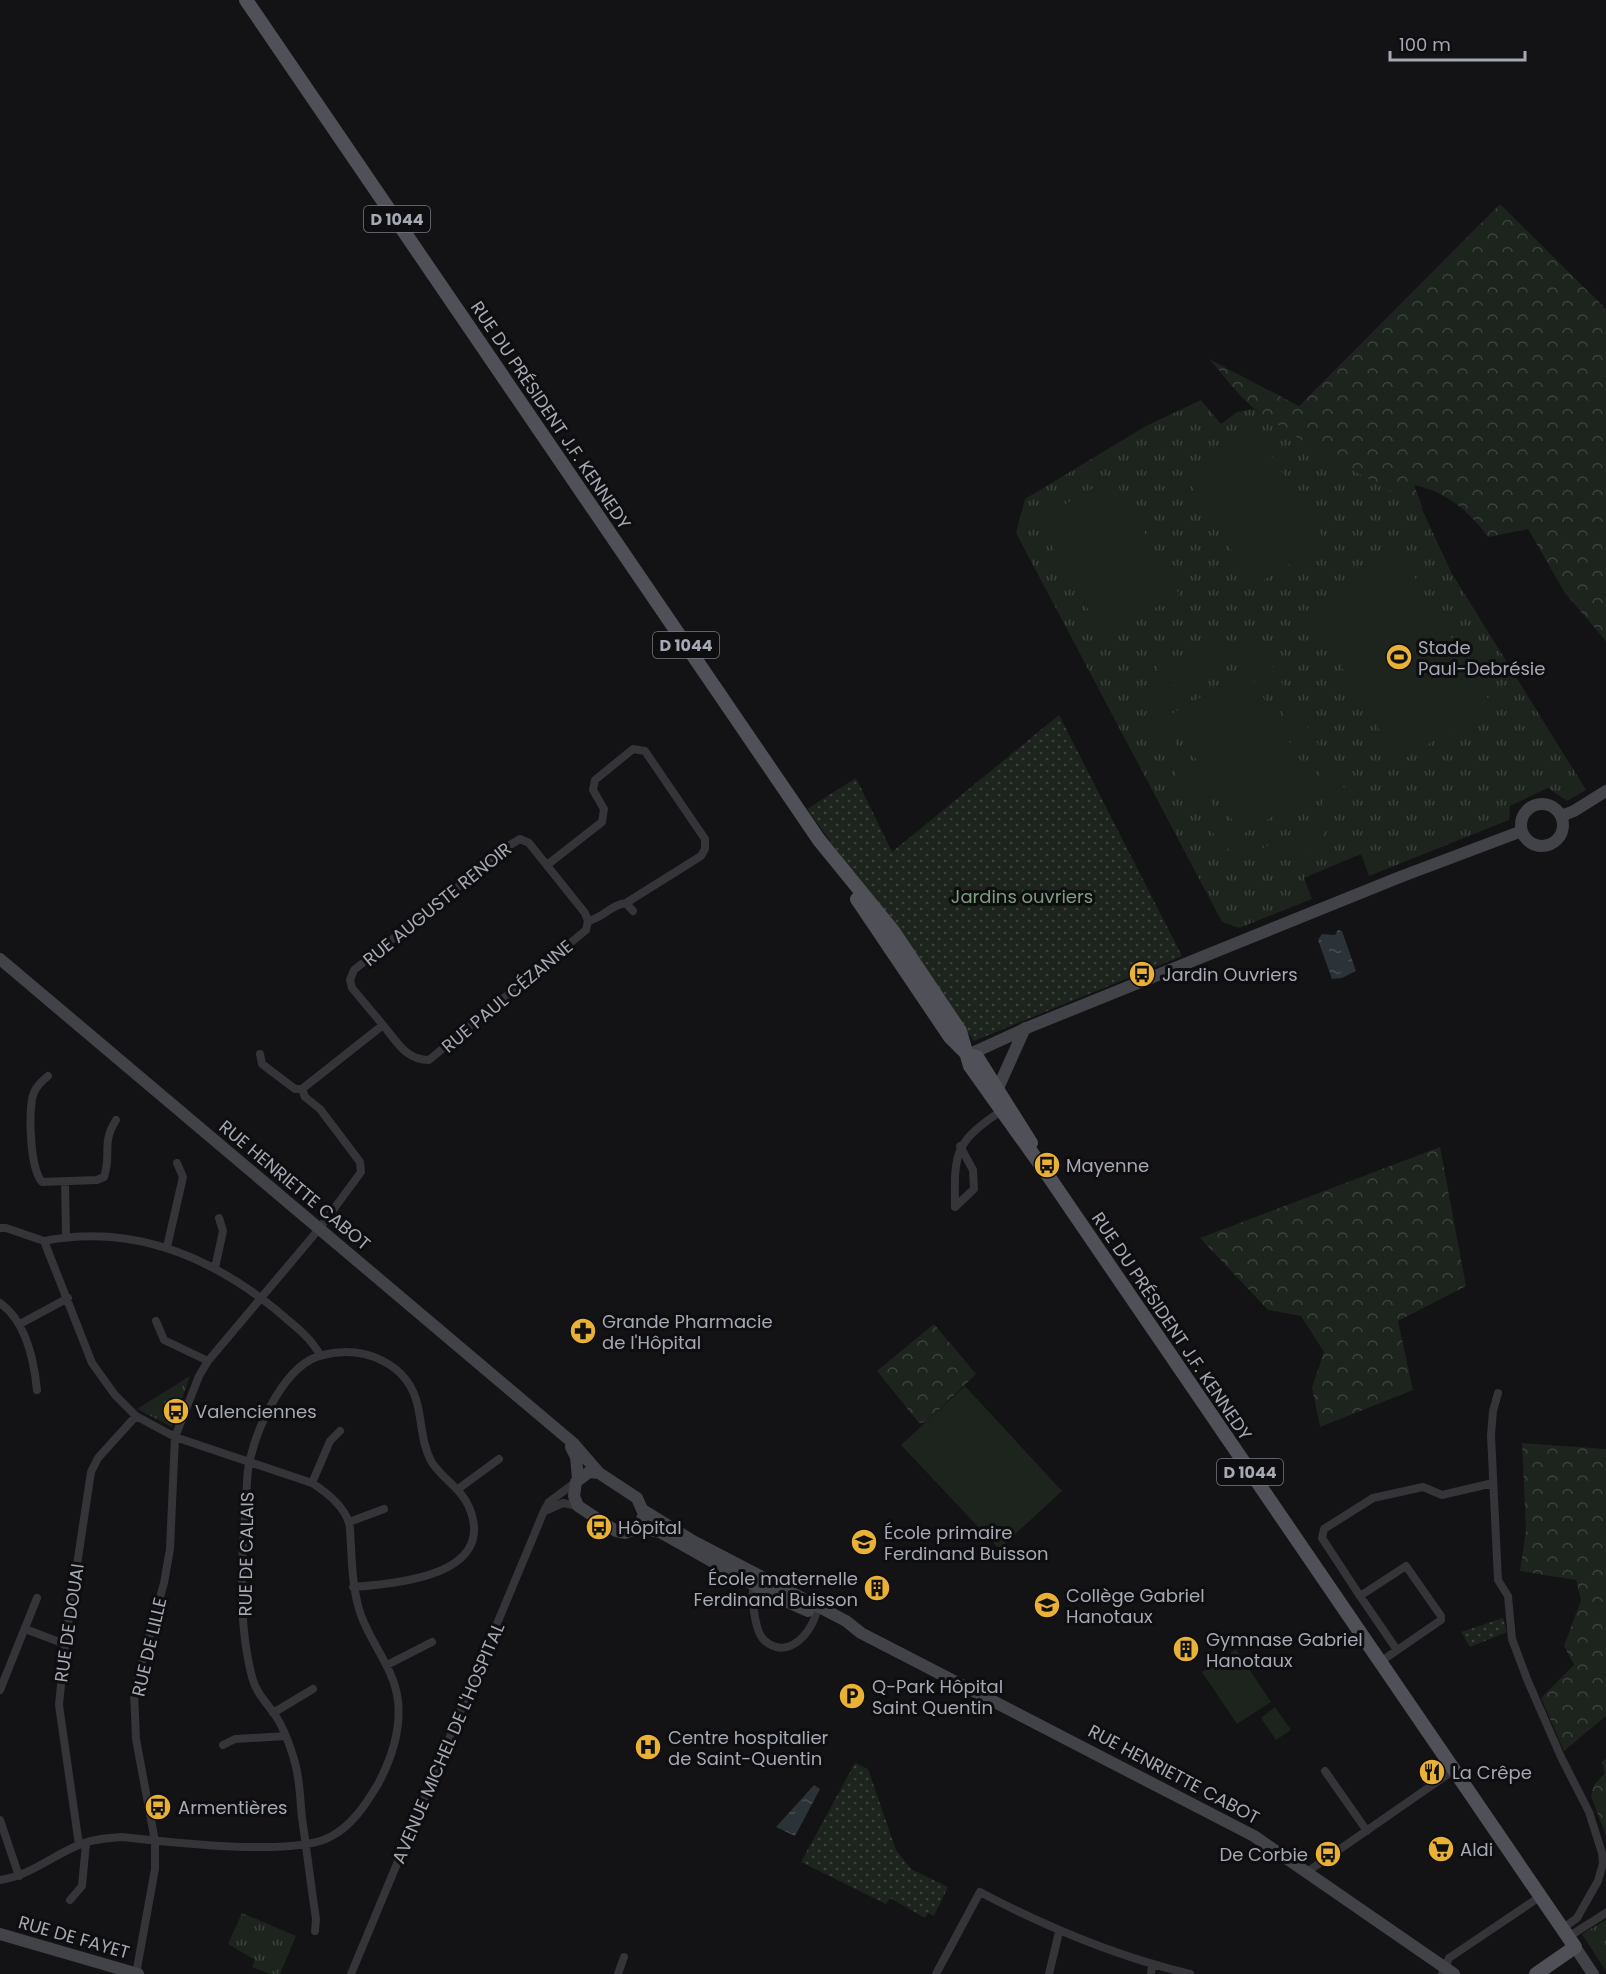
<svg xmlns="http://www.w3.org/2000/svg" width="1606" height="1974" viewBox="0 0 1606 1974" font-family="Poppins,sans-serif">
  <defs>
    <pattern id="grass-dots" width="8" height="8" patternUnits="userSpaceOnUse" patternTransform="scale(1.5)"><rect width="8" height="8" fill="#1d241e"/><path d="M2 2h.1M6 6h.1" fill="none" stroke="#3b413c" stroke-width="1.8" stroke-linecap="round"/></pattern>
    <pattern id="forest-crowns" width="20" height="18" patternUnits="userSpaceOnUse" patternTransform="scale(1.5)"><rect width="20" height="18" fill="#1d241e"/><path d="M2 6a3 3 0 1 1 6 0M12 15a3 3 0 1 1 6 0" fill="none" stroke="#3b413c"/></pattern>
    <pattern id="park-tufts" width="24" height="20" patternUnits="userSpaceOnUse" patternTransform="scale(1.5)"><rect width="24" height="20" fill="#1d241e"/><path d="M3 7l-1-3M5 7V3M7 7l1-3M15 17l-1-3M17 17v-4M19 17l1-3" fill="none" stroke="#3b413c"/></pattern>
    <pattern id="water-ripples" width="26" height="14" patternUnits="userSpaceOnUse" patternTransform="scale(1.5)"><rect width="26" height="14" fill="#2b3339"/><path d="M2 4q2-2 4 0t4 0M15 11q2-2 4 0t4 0" fill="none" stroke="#474e53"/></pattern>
  </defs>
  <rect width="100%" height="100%" fill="#131214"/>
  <!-- grass -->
  <path fill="url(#grass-dots)" d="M1059,715l123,241 -208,85 -167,-232 49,-31 36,74z
    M1503,1618l4,14 -37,15 -9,-15z
    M855,1763l13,6 28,81 15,19 37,18 -14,29 -6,-3 -3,5 -35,-20 -4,6 -85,-42z"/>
  <!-- forest -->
  <path fill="url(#forest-crowns)" d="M1500,204l106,105v332l-41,-48 -37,-64 -40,8c-19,-26 -42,-45 -74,-52l9,24c-56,-29 -117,-60 -167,-99 -18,-14 -32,-35 -47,-51l90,47z
    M1440,1147l26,139 -68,35 15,69 -93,37 -8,-40 12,-35 -23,-36 -33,-6 -68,-72z
    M934,1324l42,50 -50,48 -7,1 -42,-52z
    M1522,1443l84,6v267l-42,35 -23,-53 33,-33 -10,-19 17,-46 -5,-20 -56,-9 6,-41z
    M1606,1759v77l-15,-40 3,-11 11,-12 -3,-11z"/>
  <!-- park -->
  <path fill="url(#park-tufts)" d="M1201,400l20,24 16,-12 17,-3 66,43 102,57 29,63 135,218 -19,11 -19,-13 -38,18 -1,14 -140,56 -8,-22 -57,24 8,21 -73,29 -17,-6 -206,-389 9,-34 121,-73z
    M190,1376l-18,51 -35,-18z
    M242,1913l54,23 -16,38h-10l-18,-7 3,-7 -27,-16z
    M1606,1920v51l-24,-37z"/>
  <!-- pitch -->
  <path fill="#1d241e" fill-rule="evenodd" d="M1253,427l73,115 -72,44 -72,-115z
    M1113,477l66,117 -75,43 -67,-117z
    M1400,553l92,152 -93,57 -92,-152z
    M1252,633l101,170c-5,3 -12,6 -16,10 -7,6 -10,19 -17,27 -31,30 -75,30 -103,-1 -16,-27 -61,-90 -66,-117 -4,-18 3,-33 11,-49l-6,-5 5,-5 6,4 21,-16 16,-6 32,-2zM1219,657l22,3 17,12 61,101c6,19 5,33 -4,50l-54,26 -18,-7 -15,-11 -57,-96c-7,-18 -9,-33 2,-51l16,15 5,-5 -8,-8c15,-3 31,-13 33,-29z
    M1247,670l71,120 -77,45 -71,-120z
    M965,1386l97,105 -63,58 -98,-104z
    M1236,1649l35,53 -34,22 -35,-52z
    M1275,1707l16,23 -15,10 -15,-22z"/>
  <!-- water -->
  <path fill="url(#water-ripples)" d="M1338,930l4,1 14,40 -14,7 -10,1 -14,-39 4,-6 13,1z
    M814,1785l6,4 -25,47 -19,-9z"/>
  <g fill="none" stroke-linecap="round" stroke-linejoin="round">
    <!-- street -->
    <path stroke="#343439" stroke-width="8" d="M547,865l55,-43 2,-13 -11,-19 2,-10 38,-31 12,2 60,88v10l-4,7 -75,47
      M588,921c15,-3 24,-17 38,-18l7,8
      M260,1054l2,10 33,25h7
      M48,1076c-7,6 -14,12 -16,23 -3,19 -2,69 10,83l55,-2 7,-3c8,-24 -3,-33 12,-57
      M65,1182l1,55
      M955,1207c-1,-57 0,-65 49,-98
      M955,1207l19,-18 -1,-19 -13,-24
      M0,1228h6l38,13 48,122 23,32 21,21 39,21 137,46c14,9 32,23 37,40 2,7 1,16 2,23 1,21 2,42 8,63 9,32 35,57 39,92 3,29 -6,57 -20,83 -12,20 -26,42 -48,53 -36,20 -164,5 -208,0 -14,1 -28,2 -41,7 -28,11 -51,32 -81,36
      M44,1241c87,-17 164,14 231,68 17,15 34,26 45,46
      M167,1247l16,-70 -6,-14
      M215,1268l8,-37 -4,-13
      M0,1303c26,18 34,57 37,87
      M156,1321l8,19 44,21
      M20,1324l48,-26
      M1498,1393l-5,18 -2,24 7,145 10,16 4,43 15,40 34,78 28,55 13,41 1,10 -5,18 -21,37 -15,11
      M312,1483l18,-42 10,-10
      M458,1489l41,-30
      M545,1511l18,-8 15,3
      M349,1522l35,-13
      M756,1581c-7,10 -1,51 8,59 22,21 46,-5 52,-26
      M1360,1596l-38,-58 2,-9 49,-31 50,-11 19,8 51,-12
      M25,1629l40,15
      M1380,1662l61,-42v-4l-35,-50 -46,30 37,54
      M387,1665l45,-23
      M0,1690l37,-92
      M273,1713l40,-24
      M223,1745l12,-6 51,-3
      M1325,1771l42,60
      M0,1820l19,56
      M79,1845l-20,-140 6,-61 26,-172 7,-14 38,-42
      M1307,1872l147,-102
      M70,1900l12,-14 4,-43
      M315,1931l1,-12c-5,-33 -9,-67 -14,-101 -2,-18 -2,-38 -7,-55 -5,-18 -11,-36 -22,-51 -9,-12 -17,-20 -21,-35 -14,-54 -11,-116 -6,-172 1,-15 0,-31 4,-46 8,-33 35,-96 73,-104 41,-10 86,8 95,52 4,18 4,37 13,54 11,18 30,27 38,46 29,69 -74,77 -116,80
      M1568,1937l38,-24
      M136,1974l19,-105v-28l-19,-102 -2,-48 30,-108 6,-34 5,-112 24,-61 9,-15 111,-132 42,-57 -1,-10 -40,-53 -15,-12 -3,-8 81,-64 -31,-37 -2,-8 4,-10 156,-125 10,-6 9,4 56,70 3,8 -2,9 -157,130c-23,0 -32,-18 -46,-35
      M351,1974l193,-463 5,-9 27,-20
      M618,1974l6,-17
      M936,1974l44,-82c68,36 135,64 210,82
      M1049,1974l10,-42
      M1151,1974l1,-9
      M1442,1974l7,-16 92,-62"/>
    <!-- secondary -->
    <path stroke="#424349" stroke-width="12" d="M1521 825a21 21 0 1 1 42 0a21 21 0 1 1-42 0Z
      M1561,816l13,-5 32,-20
      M0,959l573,484 26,30 38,25 7,16 -6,14 -13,5 -9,-2 -38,-25 -4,-10 2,-14 13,-10 10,1
      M968,1055l61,-28 371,-150 122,-46
      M998,1088l27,-60
      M571,1447l5,10 2,22
      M643,1510l50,31 153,80 15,12 393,203 200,138
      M638,1528l22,4 112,63 36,16
      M0,1934l138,40
      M1575,1947l18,27"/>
    <!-- primary -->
    <path stroke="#505158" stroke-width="14" d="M246,0l573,840 74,91 67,100 10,35 77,108 528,773 -39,27
      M857,899l93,138 18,18 9,2 54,86"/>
  </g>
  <!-- icons -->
  <defs>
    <symbol id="stadium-disc" viewBox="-11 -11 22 22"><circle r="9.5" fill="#e9b236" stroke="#0e0d0f"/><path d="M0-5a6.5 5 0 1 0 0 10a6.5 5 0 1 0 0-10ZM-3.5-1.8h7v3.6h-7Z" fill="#111"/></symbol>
    <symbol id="bus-disc" viewBox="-11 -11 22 22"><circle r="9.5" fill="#e9b236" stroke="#0e0d0f"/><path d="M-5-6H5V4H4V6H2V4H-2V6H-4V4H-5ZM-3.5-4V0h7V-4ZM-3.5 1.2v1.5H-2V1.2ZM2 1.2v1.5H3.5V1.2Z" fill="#111"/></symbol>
    <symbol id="pharmacy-disc" viewBox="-11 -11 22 22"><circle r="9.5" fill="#e9b236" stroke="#0e0d0f"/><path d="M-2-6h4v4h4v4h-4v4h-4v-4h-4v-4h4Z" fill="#111"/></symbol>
    <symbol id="school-disc" viewBox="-11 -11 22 22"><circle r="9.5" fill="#e9b236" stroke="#0e0d0f"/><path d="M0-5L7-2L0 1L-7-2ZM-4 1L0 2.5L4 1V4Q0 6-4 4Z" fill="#111"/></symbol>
    <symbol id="building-disc" viewBox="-11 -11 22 22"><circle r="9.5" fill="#e9b236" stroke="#0e0d0f"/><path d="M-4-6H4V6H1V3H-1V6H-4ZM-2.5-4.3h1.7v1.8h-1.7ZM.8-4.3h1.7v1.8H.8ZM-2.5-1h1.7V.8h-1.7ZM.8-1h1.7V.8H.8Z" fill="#111"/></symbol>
    <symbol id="parking-disc" viewBox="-11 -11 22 22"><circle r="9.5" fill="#e9b236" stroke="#0e0d0f"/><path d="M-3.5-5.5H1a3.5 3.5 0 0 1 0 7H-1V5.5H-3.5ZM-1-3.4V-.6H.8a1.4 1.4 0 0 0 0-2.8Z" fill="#111"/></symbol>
    <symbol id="hospital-disc" viewBox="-11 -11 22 22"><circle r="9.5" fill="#e9b236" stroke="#0e0d0f"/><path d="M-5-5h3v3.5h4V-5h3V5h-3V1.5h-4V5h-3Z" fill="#111"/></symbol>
    <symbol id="restaurant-disc" viewBox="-11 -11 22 22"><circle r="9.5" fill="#e9b236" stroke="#0e0d0f"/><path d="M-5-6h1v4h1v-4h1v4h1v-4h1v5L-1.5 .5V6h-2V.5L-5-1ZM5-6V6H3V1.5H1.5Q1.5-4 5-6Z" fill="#111"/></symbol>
    <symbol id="supermarket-disc" viewBox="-11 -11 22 22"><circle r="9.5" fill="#e9b236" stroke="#0e0d0f"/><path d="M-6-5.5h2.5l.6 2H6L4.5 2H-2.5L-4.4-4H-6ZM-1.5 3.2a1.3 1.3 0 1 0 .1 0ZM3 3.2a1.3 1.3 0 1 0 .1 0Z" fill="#111"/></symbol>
  </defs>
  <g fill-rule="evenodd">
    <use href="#stadium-disc" x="1384" y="642" width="30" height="30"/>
    <use href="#bus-disc" x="1127" y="959" width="30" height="30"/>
    <use href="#bus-disc" x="1032" y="1150" width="30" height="30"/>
    <use href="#pharmacy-disc" x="568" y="1316" width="30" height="30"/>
    <use href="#bus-disc" x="161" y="1396" width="30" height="30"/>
    <use href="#bus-disc" x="584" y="1512" width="30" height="30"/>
    <use href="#school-disc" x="849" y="1527" width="30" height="30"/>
    <use href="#building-disc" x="862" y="1573" width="30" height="30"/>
    <use href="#school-disc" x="1032" y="1590" width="30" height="30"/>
    <use href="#building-disc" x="1171" y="1634" width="30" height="30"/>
    <use href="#parking-disc" x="837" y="1681" width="30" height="30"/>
    <use href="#hospital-disc" x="633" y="1732" width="30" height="30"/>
    <use href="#restaurant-disc" x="1417" y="1757" width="30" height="30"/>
    <use href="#bus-disc" x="143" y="1792" width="30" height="30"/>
    <use href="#supermarket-disc" x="1426" y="1834" width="30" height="30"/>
    <use href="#bus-disc" x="1313" y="1839" width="30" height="30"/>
  </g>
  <g text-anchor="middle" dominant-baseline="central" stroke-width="6" stroke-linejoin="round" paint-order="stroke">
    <!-- shield labels -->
    <g fill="#0e0d0f" stroke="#787a82" stroke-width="1.5">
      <rect x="364" y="206" width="66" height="26" rx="4.5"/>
      <rect x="653" y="632" width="66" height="26" rx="4.5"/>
      <rect x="1217" y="1459" width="66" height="26" rx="4.5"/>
    </g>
    <g font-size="16" font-weight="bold" fill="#a5a9b4">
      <text x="397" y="219">D 1044</text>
      <text x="686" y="645">D 1044</text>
      <text x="1250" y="1472">D 1044</text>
    </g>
    <!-- street labels -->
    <g font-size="18" fill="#a5a9b4" stroke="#0e0d0f">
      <text transform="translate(551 415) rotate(56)">RUE DU PRÉSIDENT J.F. KENNEDY</text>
      <text transform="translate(437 904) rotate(-39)">RUE AUGUSTE RENOIR</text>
      <text transform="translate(507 996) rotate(-40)">RUE PAUL CÉZANNE</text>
      <text transform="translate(295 1185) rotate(40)">RUE HENRIETTE CABOT</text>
      <text transform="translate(1172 1326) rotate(56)">RUE DU PRÉSIDENT J.F. KENNEDY</text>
      <text transform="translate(246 1554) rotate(-89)">RUE DE CALAIS</text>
      <text transform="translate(69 1623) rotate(-82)">RUE DE DOUAI</text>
      <text transform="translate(149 1647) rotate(-77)">RUE DE LILLE</text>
      <text transform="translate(448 1743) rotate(-67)">AVENUE MICHEL DE L'HOSPITAL</text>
      <text transform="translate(1174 1774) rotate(28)">RUE HENRIETTE CABOT</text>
      <text transform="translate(74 1937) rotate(16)">RUE DE FAYET</text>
    </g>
    <!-- poi labels -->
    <g font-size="18" fill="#a5a9b4" stroke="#0e0d0f" text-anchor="start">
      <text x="1418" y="647">Stade<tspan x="1418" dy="21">Paul-Debrésie</tspan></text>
      <text x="1162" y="974">Jardin Ouvriers</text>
      <text x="1066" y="1165">Mayenne</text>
      <text x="602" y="1321">Grande Pharmacie<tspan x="602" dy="21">de l'Hôpital</tspan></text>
      <text x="195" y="1411">Valenciennes</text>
      <text x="618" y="1527">Hôpital</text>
      <text x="884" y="1532">École primaire<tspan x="884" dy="21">Ferdinand Buisson</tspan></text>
      <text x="858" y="1578" text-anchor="end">École maternelle<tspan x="858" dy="21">Ferdinand Buisson</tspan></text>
      <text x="1066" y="1595">Collège Gabriel<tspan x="1066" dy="21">Hanotaux</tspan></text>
      <text x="1206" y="1639">Gymnase Gabriel<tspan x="1206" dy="21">Hanotaux</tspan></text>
      <text x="872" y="1686">Q-Park Hôpital<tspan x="872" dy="21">Saint Quentin</tspan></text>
      <text x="668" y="1737">Centre hospitalier<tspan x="668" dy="21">de Saint-Quentin</tspan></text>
      <text x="1452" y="1772">La Crêpe</text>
      <text x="178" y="1807">Armentières</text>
      <text x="1460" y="1849">Aldi</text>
      <text x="1308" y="1854" text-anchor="end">De Corbie</text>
    </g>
    <!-- park labels -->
    <g font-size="18" fill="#7c9e7f" stroke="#0e0d0f">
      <text x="1022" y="896">Jardins ouvriers</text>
    </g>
  </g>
  <!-- scale -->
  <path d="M1390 51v9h135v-9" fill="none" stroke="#a5a9b4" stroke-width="3"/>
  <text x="1399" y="51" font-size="18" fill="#a5a9b4" stroke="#0e0d0f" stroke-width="4.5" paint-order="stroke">100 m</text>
</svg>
